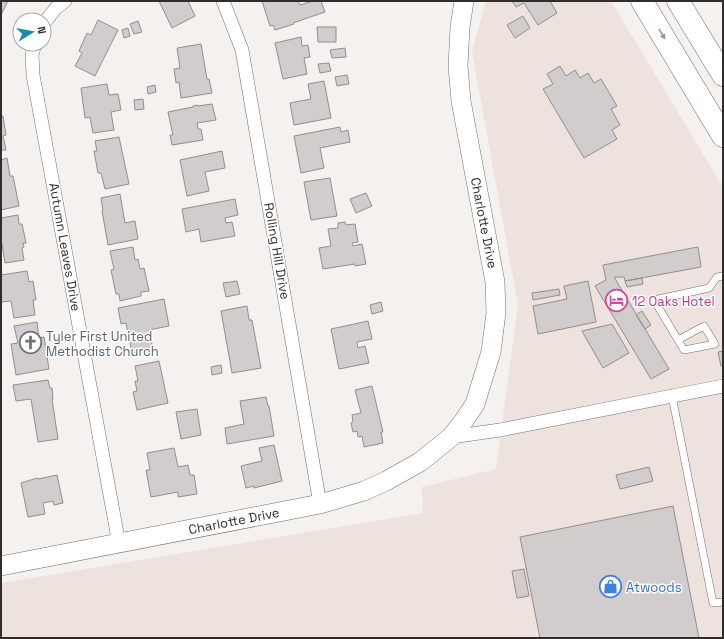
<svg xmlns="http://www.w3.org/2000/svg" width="724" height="639" viewBox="0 0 724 639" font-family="'Space Grotesk',sans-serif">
  <rect width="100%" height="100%" fill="#f4f1ef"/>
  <!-- built -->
  <path fill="#ede2dd" d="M486,1h125l112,186v451h-722v-55l422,-70 -1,-26 74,-18 22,-164 -46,-253z"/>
  <!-- building -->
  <path fill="#d0cdcc" stroke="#928e8e" d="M1,1h7l-7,14z
    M159,1h29l7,15 -23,12z
    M262,1h36l2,4 13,-4h8l4,11 -32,11 1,1 -19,6 -2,-5 -3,1z
    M512,1h38l7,12 -19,12 -14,-22 -8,4z
    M523,16l7,12 -15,10 -8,-13z
    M98,20l20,10 -23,46 -20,-10 7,-13 -3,-2 8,-18 4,2z
    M138,21l4,11 -8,2 -4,-10z
    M317,27h19v15h-18z
    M128,28l2,8 -6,2 -2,-8z
    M301,37l1,9 6,-1 2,12 -6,1 3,16 -24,5 -8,-36z
    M201,44l6,35h2l3,14 -31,5 -2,-16 -3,1 -2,-14 6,-1 -3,-20z
    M345,48l1,9 -14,1 -2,-8z
    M329,63l2,8 -11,2 -2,-9z
    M560,66l6,10 9,-6 5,8 8,-5 6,10 7,-4 16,27 -6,3 9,16 -8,5 5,9 -33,19 -41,-69 10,-5 -6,-10z
    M347,75l2,9 -12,2 -2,-9z
    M324,81l7,37 -37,7 -4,-22 21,-4 -3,-15z
    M107,84l2,11 9,-1 3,16 -10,2 3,18 -21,3 -3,-16 -5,1 -4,-30z
    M155,85l1,7 -8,2 -1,-7z
    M143,99l1,10 -9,1 -1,-10z
    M212,104l4,16 -19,3 1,6h3l2,11 -31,5 -2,-10h3l-5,-23 25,-5v-1l4,-1 1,1z
    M1,116h2l3,19 -3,1 3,14h-5z
    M340,127l1,5 7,-2 2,12 -30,6 4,20 -23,5 -7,-37z
    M119,137l10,47 -24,5 -4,-16h-3l-4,-22h3l-2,-10z
    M222,151l3,17 -20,4 4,19 -22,5 -7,-36z
    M7,158l3,18h3l6,30 -18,4v-50z
    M330,178l7,38 -26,4 -7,-38z
    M366,193l6,13 -16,7 -6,-14z
    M120,194l5,29 10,-2 3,18 -30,6 -6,-34h1l-2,-13z
    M235,199l3,16 -13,3 1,5 6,-1 3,14 -34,6 -2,-13 -13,3 -4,-23z
    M18,215l1,9h3l4,19h-3l1,4 -2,1 2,12 -19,3 -3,-19h-1v-26z
    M345,222l1,3 9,-1 3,18 -6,1 1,3 9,-2 4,20 -11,2v-2l-32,5 -4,-21 12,-2 -3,-17 10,-1v-5z
    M133,247l2,13 3,-1 2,10 4,-1 5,23 -8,1v4l-21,5 -1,-7h-3l-5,-24 3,-1 -4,-18z
    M698,247l3,20 -76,14 -1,-4h-10l55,92 -18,10 -56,-93 11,-6 -3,-15z
    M27,271l2,11 4,-1 3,19h-3l2,15 -21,3 -3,-17 -10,1v-27z
    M642,278l1,6 -16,3 -2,-6z
    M237,281l3,13 -14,3 -3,-14z
    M588,281l8,41 -58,12 -5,-28 34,-7 -3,-13z
    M559,289l1,6 -27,5 -1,-7z
    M164,299l5,27 -20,4 4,19 -21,4 -6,-30 -5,1 -3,-16z
    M381,302l2,9 -11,3 -2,-9z
    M247,306l2,14h3l9,48 -29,5 -11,-62z
    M642,311l9,14 -6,4 -9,-14z
    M368,321l4,18 -15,3 1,6 7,-2 4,17 -30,6 -8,-40z
    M37,322l2,16 5,-1 5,32 -33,6 -5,-31 7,-1 -4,-17z
    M612,324l17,29 -26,15 -21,-37z
    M723,351v15h-2l-3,-14z
    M159,361l9,42 -31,7 -4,-18 4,-1 -2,-10h3l-3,-15z
    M221,365l1,8 -10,2 -1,-8z
    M48,380l2,8h2l1,11h-1l6,40 -20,3 -7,-43 -15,2 -3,-16z
    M372,386l11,46h-2l2,11 -19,4 -2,-11 -4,1 -1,-6 -4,1 -2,-9 2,-1 -1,-7 9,-2 -6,-23z
    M266,397l2,9h1l5,30 -47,8 -2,-16 19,-4 -4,-23z
    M197,409l4,26 -20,4 -5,-27z
    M274,445l8,36 -28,7v-2l-8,2 -5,-22 21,-5 -3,-13z
    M174,448l4,19 10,-2 2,10h4l3,19 -19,3v-5l-27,5 -5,-27h4l-3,-17z
    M649,467l4,14 -33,8 -4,-14z
    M57,475l6,28 -9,2 -1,-4 -10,2 2,11 -17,3 -7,-34 16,-5 1,1z
    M673,506l26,132h-159l-20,-101z
    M524,569l5,27 -12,2 -5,-27z"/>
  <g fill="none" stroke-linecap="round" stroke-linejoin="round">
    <defs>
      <path id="lane" d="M678,340l26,-14 11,18 -31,6 -30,-50 55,-12 8,-11 6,-1
        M672,396l41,207 10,-1"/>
      <path id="street" d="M223,1l19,49 78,454
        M44,23l12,-15 9,-7
        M35,44l-3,11 1,20 86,469
        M451,437l49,-7 223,-44"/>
      <path id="secondary" d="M1,566l319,-62 44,-13 22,-10 34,-19 31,-25 12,-15 12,-18 16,-52 5,-39 -1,-31 -34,-181 -3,-35 2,-39 4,-26"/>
      <path id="highway" d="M642,1l81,135
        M678,1l45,74"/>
    </defs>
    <!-- lane casing -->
    <use href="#lane" stroke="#726f6d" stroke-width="8"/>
    <!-- street casing -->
    <use href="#street" stroke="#726f6d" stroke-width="14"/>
    <!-- secondary casing -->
    <use href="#secondary" stroke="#726f6d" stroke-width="20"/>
    <!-- highway casing -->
    <use href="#highway" stroke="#726f6d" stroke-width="23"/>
    <!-- lane -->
    <use href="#lane" stroke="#fff" stroke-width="7"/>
    <!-- street -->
    <use href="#street" stroke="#fff" stroke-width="13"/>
    <!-- secondary -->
    <use href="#secondary" stroke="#fff" stroke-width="19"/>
    <!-- highway -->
    <use href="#highway" stroke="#fff" stroke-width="22"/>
  </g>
  <!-- one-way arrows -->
  <defs><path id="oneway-solid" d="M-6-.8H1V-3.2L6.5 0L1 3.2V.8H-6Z"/></defs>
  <use fill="#979696" href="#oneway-solid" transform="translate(662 34) rotate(59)"/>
  <!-- icons -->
  <defs>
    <symbol id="hotel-ring" viewBox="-11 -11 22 22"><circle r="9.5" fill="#fff" stroke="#d1479c" stroke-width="1.5"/><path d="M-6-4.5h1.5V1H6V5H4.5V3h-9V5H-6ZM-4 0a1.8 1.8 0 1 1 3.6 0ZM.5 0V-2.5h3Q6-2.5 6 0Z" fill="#d1479c"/></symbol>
    <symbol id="church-ring" viewBox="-11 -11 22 22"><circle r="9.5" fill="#fff" stroke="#6b7280" stroke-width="1.5"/><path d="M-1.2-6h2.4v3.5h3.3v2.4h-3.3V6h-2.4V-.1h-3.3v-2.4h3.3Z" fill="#6b7280"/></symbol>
    <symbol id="shop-ring" viewBox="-11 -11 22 22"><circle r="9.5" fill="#fff" stroke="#3f7fe0" stroke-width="1.5"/><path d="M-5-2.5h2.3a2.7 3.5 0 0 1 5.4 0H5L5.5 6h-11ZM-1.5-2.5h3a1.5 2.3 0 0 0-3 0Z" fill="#3f7fe0"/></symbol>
  </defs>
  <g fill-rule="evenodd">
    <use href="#hotel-ring" x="604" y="288" width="25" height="25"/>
    <use href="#church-ring" x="18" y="330" width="25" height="25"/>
    <use href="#shop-ring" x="598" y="574" width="25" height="25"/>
  </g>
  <g text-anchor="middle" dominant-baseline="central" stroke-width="3" stroke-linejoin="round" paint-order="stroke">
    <!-- street labels -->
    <g font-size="13" fill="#2f2e2d" stroke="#fff">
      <text transform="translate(484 223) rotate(79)">Charlotte Drive</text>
      <text transform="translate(65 247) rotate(80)">Autumn Leaves Drive</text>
      <text transform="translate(277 251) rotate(80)">Rolling Hill Drive</text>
      <text transform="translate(234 521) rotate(-11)">Charlotte Drive</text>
    </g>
    <!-- hotel labels -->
    <g font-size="13" fill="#b23c85" stroke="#fff" text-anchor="start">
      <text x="632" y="301">12 Oaks Hotel</text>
    </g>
    <!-- worship labels -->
    <g font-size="13" fill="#5b616d" stroke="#fff" text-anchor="start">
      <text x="46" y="336">Tyler First United<tspan x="46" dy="15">Methodist Church</tspan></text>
    </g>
    <!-- shop labels -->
    <g font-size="13" fill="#366cbe" stroke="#fff" text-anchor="start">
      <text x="626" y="587">Atwoods</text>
    </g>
  </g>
  <!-- border -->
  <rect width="724" height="639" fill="none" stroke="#2f2e2d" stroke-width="4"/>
  <!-- north arrow -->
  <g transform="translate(32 32) rotate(79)"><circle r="19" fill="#ffffff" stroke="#acabab"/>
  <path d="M0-3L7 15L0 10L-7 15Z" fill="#1f8ab1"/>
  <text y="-6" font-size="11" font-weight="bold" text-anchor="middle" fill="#2f2e2d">N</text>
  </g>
</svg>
